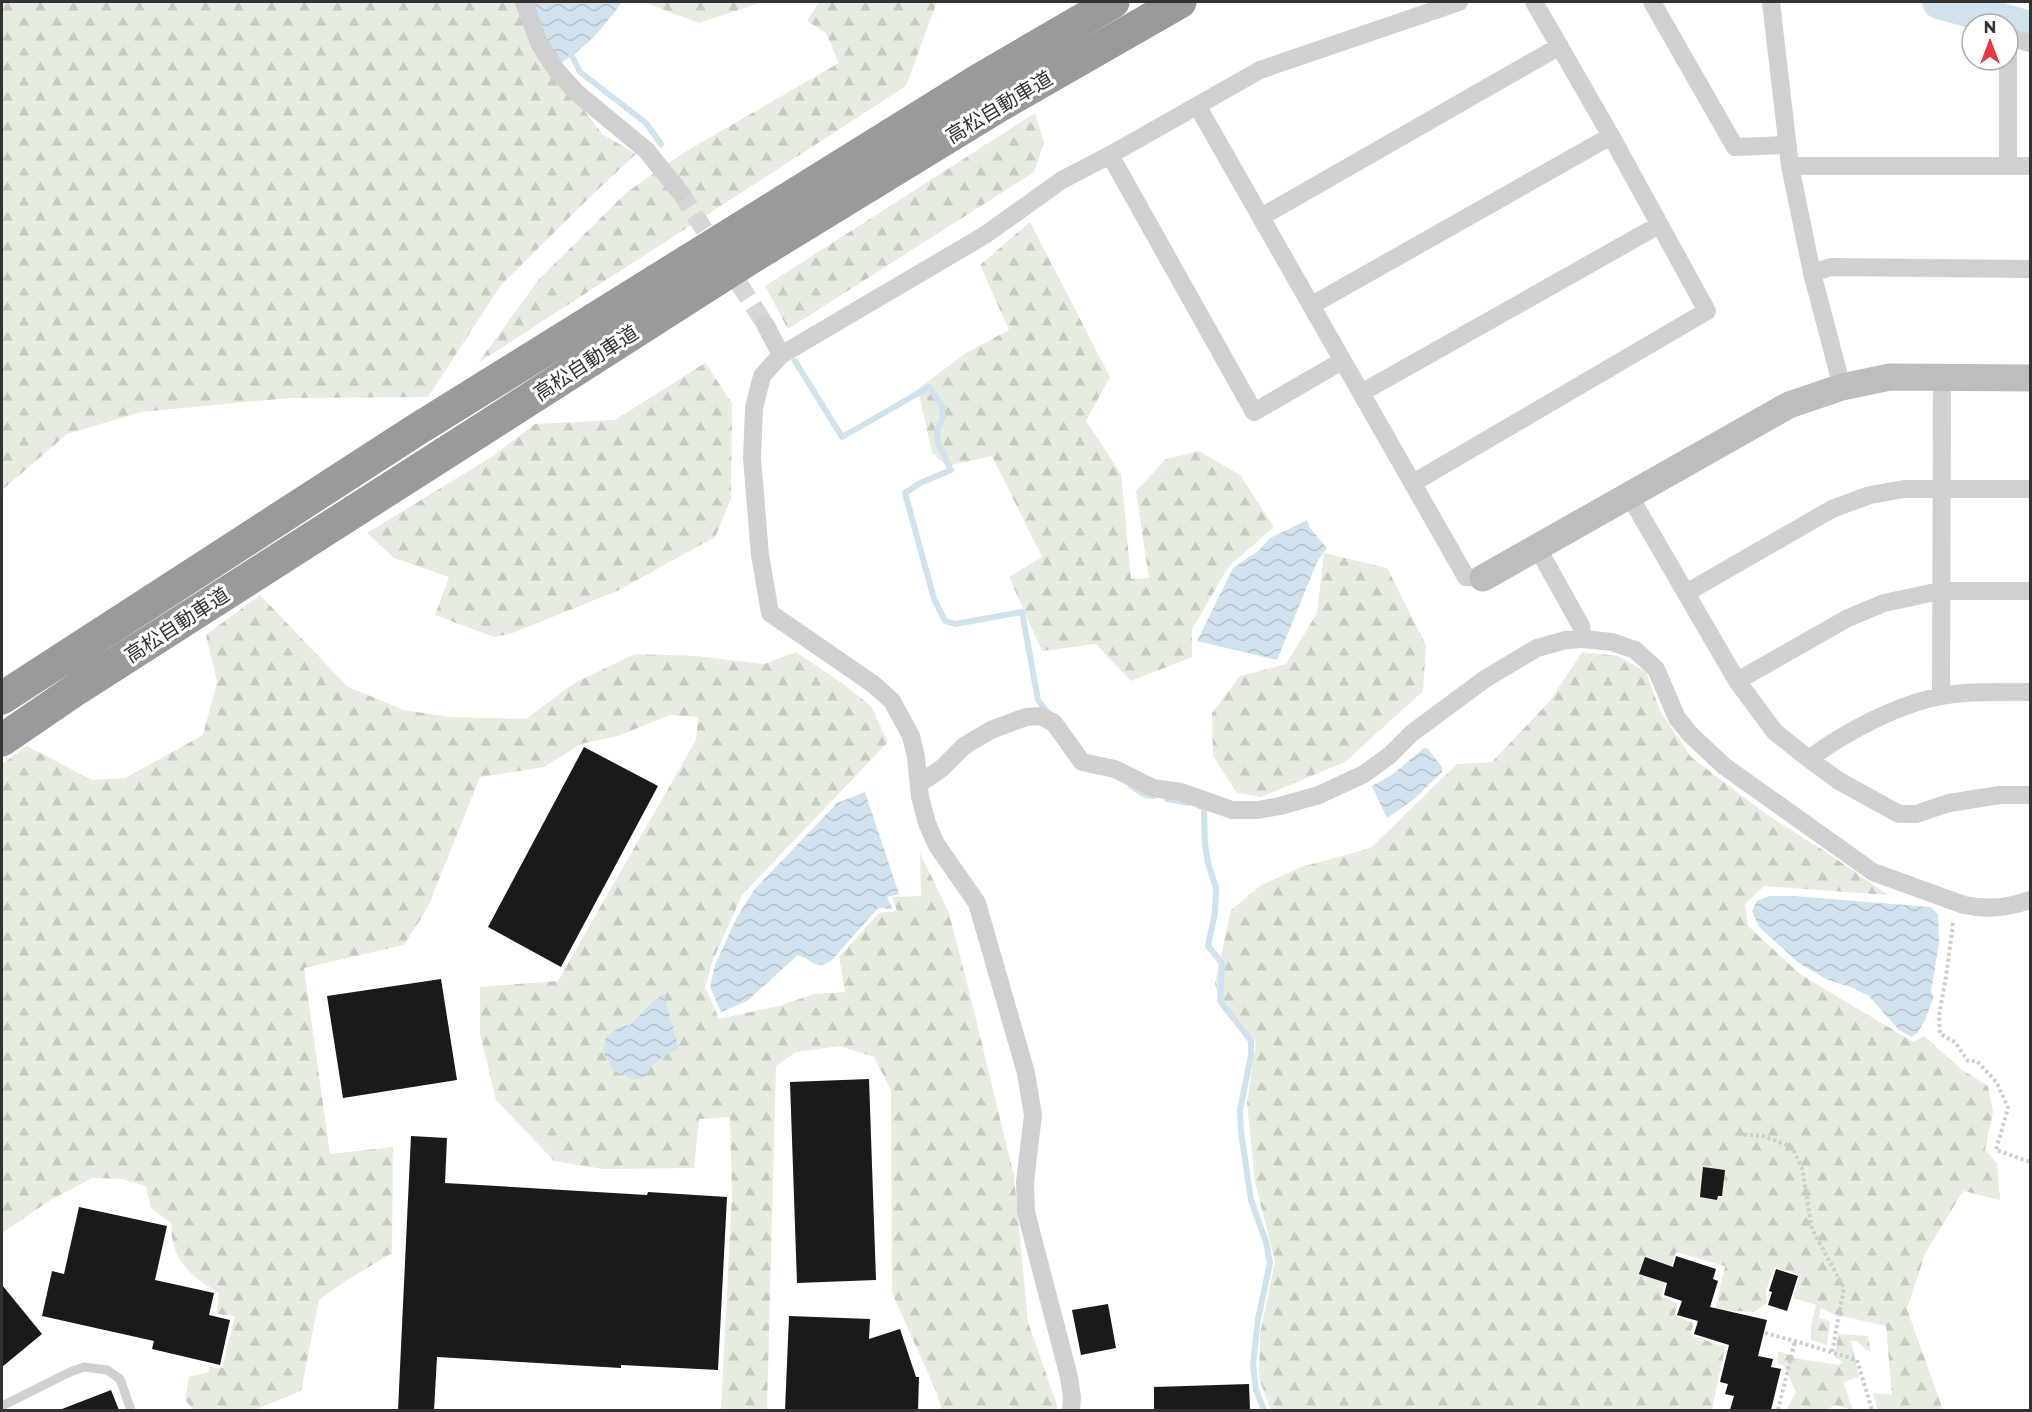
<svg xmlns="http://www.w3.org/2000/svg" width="2032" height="1412" viewBox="0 0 2032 1412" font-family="Montserrat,'Noto Sans JP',sans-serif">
  <defs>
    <pattern id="forest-firs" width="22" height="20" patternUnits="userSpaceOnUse" patternTransform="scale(1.5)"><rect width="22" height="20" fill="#e6ecdf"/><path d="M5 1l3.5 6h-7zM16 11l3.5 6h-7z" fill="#c6cbc0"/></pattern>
    <pattern id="water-waves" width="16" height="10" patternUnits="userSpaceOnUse" patternTransform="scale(1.5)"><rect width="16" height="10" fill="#cfe2ee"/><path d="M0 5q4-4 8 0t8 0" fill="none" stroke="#b2c2cd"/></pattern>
  </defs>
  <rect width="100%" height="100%" fill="#fff"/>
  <!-- forest -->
  <path fill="url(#forest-firs)" fill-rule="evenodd" d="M2,2h518l17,46 65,86 34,20 -43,40 -92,91 -73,112 -139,1 -148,14 -74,22 -65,56z
    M643,2h117v1l-61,20z
    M819,2h118l-31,84 -428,277 61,-84 88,-87 61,-42 151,-87 -13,-30 -19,-12z
    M1035,113l9,30 -10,29 -246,157 -23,-43z
    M1030,222l80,155 -24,44 35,53 10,105 18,-1 -13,-87 30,-32 33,-8 41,24 34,52 -45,39 -37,63v28l-61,24 -35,-37 -54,7 -33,-74 33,-20 -50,-101 -45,10 -15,-13 -14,-64 48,-36 43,-23 -29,-65z
    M705,363l27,40 -1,96 -16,38 -98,54 -107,43 -16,3 -59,-22 14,-38 -55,-19 -27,-25 126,-77 42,-32 80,-4z
    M1324,553l63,15 39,77 -3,46 -78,71 -84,35 -24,-4 -24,-37 -1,-43 28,-37 46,-12 31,-51z
    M260,595l88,92 56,23 45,7 77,2 50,-37 59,-28 60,2 69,8 32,-12 43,29 32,25 17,36 -146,153 -29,65 -8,27 14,32 63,-14 32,-11 31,-2 -6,-35 40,-44 18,-2 -5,-14 29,-1 -1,-43 29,60 24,94 41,169 14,146 29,83v5h-115l-6,-19 -44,-98 -1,-203 -17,-33 -34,-11 -44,6 -20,14 -9,344h-46l11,-216 -2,-77 -31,2 -5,49 -91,1 -49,-8 -58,-61 -16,-66v-47l78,-6 138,-241 2,-23 -28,-2 -52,21 -37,8 -37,23 -64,10 -53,132 -23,36 -100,23 26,186 63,-7 -1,106 -48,29 -25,18 -18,91 -47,19h-60l-9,-10 4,-23 19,-5 2,-5 12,1 13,-52 -18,-2 2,-21c-27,-15 -51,-36 -47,-69l-21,-16 -5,-22 -24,-7 -30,-1 -43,23 -47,32v-469l25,-18 65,34 33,-2 78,-43 14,-53 -11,-47zM664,995l15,54 -18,7 -10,10 -30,-40 9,-1 20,-23z
    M1582,652l36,4 28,16 14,39 31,46 75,57 66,42 56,39 -124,-9 -19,18 3,22 52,48 113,68 11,-6 37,33 27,17 5,26 -8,38 12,13 3,37 -37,-9 -38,63 -18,55 36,101h-65l-5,-17 19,2 -6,-69 -53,-12 -12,-6 -2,10 11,3 -3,24 -16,-5v-14l5,-21 -23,-7 8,-23 -27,-8 -8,24 1,12 -13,9 -39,-2 10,-44 -49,-14 -15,44 17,7 -4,13 20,7 -4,12 35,12 -13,63h-441l-12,-32 1,-44 15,-72 -20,-80 -8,-79 9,-61 -37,-39 -4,-20 16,-73 29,-24 41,-19 70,-19 86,-84 35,-2 58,-61z
    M1838,1334l30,2 3,17 -15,-12h-5l8,36 -16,5 10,28 -18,-5 -5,3 -1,2h-43l10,-18 -12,-26 -7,-3 1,-12 22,8 39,6 3,-3 -7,-5z"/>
  <!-- water -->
  <path fill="url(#water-waves)" d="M528,2h94c-20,27 -33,44 -63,62z
    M1307,520l3,8 17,20 -10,14 -40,98 -80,-19 36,-73 25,-17 12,-13z
    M1424,748l4,1 14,18v5l-29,28 -26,18 -15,-32 21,-12z
    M865,792l34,102 -12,3 6,12 -15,-1 -47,53c-17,10 -17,-1 -33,-6l-51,46 -26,11 -11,-25 5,-22 22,-48 17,-27 83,-87z
    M1770,896h24l136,11 8,7 1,29 -8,49 3,4 -9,24 -7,12 -6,5 -13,-7 -30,-34 -18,-9 -25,-8 -27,-16 -40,-36 -7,-16 5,-10z
    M664,994l15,55c-17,7 -26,13 -35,29l-13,1 -18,-9 -10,-18 3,-15 15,-11 9,-1 21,-23z"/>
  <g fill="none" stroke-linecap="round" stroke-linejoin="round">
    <!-- stream -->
    <path stroke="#cfe2ee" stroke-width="6" d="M569,50l11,22 66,51 15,21
      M795,361l47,76 87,-50 13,19 1,11 -6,14 1,12 13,27 -31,13 -15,10 29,106 11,22 10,3 67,-12 16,88 11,14
      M1131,786l14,9 9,1
      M1167,799l22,4
      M1199,806l5,1 1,37 3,19 8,25 -1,25 -7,33 14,17 -2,38 31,40v15l-11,54 1,22 10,68 15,42 4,21 -12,56 -5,46 3,25 8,20"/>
    <!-- river -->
    <path stroke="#cfe2ee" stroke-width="34" d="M1939,2l91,26"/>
  </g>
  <!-- building -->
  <path fill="#1a1a1a" d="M584,747l74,39 -97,181 -73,-40z
    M441,979l16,101 -114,18 -16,-102z
    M869,1079l7,201 -79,3 -7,-201z
    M411,1136l36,2 -2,45 202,12 1,-3 79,5 -9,173 -97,-5v3l-184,-11 -3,53h-36z
    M1703,1167l22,3 -3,26h-4l-1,4 -17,-3z
    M79,1207l88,19 -12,54 59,13 -5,22 21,5 -10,45 -68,-16 2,-8 -112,-25 10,-45 12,3z
    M1676,1256l40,13 -3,10 5,2 -8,26 57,13 -9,36 15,3 -2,8 10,2 -10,41h-41l4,-14 -9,-2 3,-10 -8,-2 9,-37 -35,-11 4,-13 -21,-6 5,-14 -18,-6 3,-12 -28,-9 6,-17 28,10z
    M1776,1269l22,7 -11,35 -19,-6 4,-13 -3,-1z
    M2,1285l40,49 -40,33z
    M1108,1304l8,44 -35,7 -9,-45z
    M789,1316l81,3 -1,20 31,-10 16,48h3l-1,33h-133z
    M1249,1384l1,26h-96v-23z
    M111,1390l8,20h-57v-1z"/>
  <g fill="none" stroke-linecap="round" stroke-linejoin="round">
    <!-- street-tunnel -->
    <path stroke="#d6d6d6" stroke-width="18" stroke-dasharray="18 9" stroke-linecap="butt" d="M680,192l85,132"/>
    <!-- path -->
    <path stroke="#cdcdcd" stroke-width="4" stroke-dasharray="3 3" stroke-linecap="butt" d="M1953,923l-7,54 -7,38 1,19 15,8 13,19h9l20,22 11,25 -12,42 34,12
      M1738,1134l25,2 29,11 10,21 10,61 32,59 -12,64
      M1765,1333l30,8 62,19 15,50
      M1778,1410l17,-69"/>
    <!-- lane -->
    <path stroke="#d0d0d0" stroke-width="9" d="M2,1406l68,-34 14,-5 23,3 13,9 11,31"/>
    <!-- street -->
    <path stroke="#d0d0d0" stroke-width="18" d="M524,2l15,41 18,28 20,22 69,57 34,42
      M1652,2l83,145 53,-2
      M1771,2l19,164 22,107 30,114
      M1198,107l268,470 17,1
      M1790,166h240
      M2008,166v-129l22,6
      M1261,217l299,-171
      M1812,273l19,-6 199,2
      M1312,305l299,-169
      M765,324l16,31
      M1342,361l-88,51 -144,-257 150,-85 199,-68
      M1361,393l298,-168
      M1413,483l294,-172 -96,-175 -77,-134
      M1629,495l108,186 38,51 34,27 30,22 60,33h17l33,-11 51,-8h30
      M1537,547l44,79 2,13
      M1686,593l146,-84 38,-14 34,-6h126
      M1737,681l111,-63 36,-15 56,-12h90
      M1941,696l1,-319
      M1809,759c36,-27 89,-55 133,-63 29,-5 59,-4 88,-4
      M919,784l23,-16 22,-22 27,-16 35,-13 15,-1 13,7 28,39 33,7 38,19 28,4 51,18h26l22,-4 39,-11 45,-21 26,-19 22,-22 73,-54 52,-31 29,-8 17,-1 29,3 23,8 21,19 21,49 13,16 34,32 149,106 91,33c23,5 44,3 66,-5
      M1071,1410l1,-13 -3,-20 -43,-165 -1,-30 8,-67 -7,-42 -49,-170 -41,-59 -9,-21 -7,-26 -4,-40 -5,-21 -19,-35 -19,-17 -103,-71 -10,-58 -8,-97 2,-50 8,-32 19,-21 204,-120 77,-55 48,-25"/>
    <!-- secondary -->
    <path stroke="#bdbdbd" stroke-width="27" d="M1483,578l306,-173 53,-18 48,-10 140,1"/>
    <!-- highway -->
    <path stroke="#9a9a9a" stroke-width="33" d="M2,698l414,-268 563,-350 134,-78
      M2,740l76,-52 669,-428 250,-153 183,-105"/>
  </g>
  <g text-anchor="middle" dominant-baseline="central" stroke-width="6" stroke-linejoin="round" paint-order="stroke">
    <!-- street labels -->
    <g font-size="20" fill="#333" stroke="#fff">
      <text transform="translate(999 107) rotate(-31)">高松自動車道</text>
      <text transform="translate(586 363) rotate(-33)">高松自動車道</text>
      <text transform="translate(177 625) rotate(-33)">高松自動車道</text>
    </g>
  </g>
  <!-- border -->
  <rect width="2032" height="1412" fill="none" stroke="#333333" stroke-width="6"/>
  <!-- north arrow -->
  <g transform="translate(1990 42)"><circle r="28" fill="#ffffff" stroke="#adadad" stroke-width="1.5"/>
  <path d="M0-4.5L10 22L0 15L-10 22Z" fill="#e63946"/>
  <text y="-9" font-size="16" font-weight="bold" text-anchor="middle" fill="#333333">N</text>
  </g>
</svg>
